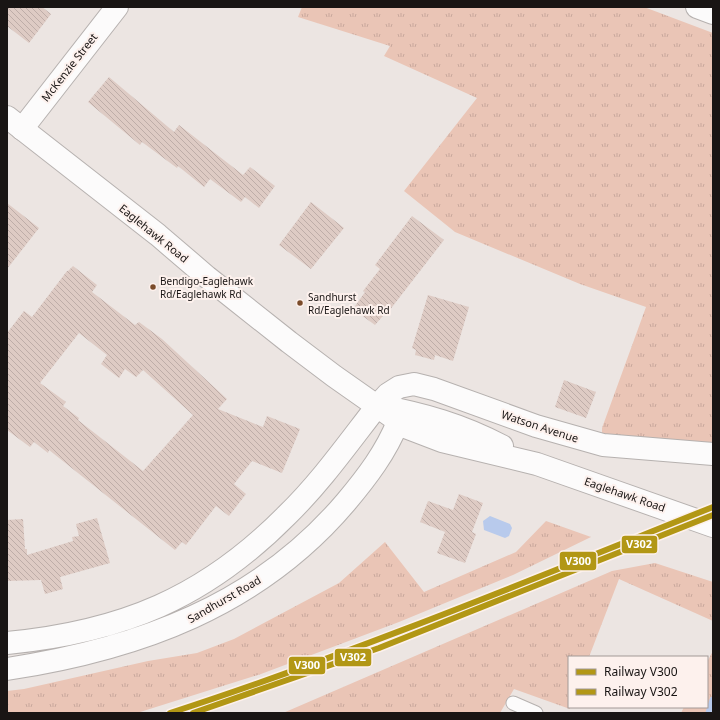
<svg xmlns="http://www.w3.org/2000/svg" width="720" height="720" viewBox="0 0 720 720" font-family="'Noto Sans',sans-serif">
  <defs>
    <pattern id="grass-tufts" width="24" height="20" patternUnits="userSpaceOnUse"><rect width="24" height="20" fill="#eac5b6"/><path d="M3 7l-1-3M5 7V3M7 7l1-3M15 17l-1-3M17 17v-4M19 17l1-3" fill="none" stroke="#c8a89c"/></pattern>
    <pattern id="building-back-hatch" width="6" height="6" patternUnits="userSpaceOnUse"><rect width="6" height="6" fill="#decbc4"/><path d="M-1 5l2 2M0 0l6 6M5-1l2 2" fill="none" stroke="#beada8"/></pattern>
  </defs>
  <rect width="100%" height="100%" fill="#ece5e2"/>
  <!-- grass -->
  <path fill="url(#grass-tufts)" d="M302,7h342l69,26v412l-111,-10v-7l44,-121 -66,-23 -125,-52 -51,-41 73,-93 -93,-42 6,-10 -92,-29z
    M546,521l45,16 -78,38 -114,47 -138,52 -124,39h-130v-22l17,-2 124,-28 49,-8 37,-14 105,-56 46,-41 39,50 92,-40z
    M655,563l58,19v39l-94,-42 -30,78h-20l1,52 -56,-20 -14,24h-217l329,-142z
    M713,651v62h-32l3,-6h23v-45z"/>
  <!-- water -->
  <path fill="#b8caec" d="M490,516l20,8 2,4 -3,8 -4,2 -21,-8 -1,-9z"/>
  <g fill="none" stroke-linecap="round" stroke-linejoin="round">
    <!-- stream -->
    <path stroke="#b8caec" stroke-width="7" d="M709,713l4,-13"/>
  </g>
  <!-- building -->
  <path fill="url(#building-back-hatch)" fill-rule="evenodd" d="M7,7h35l9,7 -22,29 -22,-17z
    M109,77l65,55 5,-7 64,50 7,-8 25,19 -16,22 -14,-11 -4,5 -31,-23 -6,8 -26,-21 -1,2 -35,-26 -2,3 -52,-43z
    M311,202l33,26 -33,41 -32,-24z
    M7,203l32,25 -32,41z
    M412,216l32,24 -55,71 -1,-1 -13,15 -22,-16 12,-17 -2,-1 17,-22 -5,-4z
    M73,266l24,19 -5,7 43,33 4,-3 23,17 65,60 -9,10 45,18 4,-11 33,13 -18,44 -30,-12 -18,23 12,10 -17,22 -13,-10 -30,39 -4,-3 -7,8 -126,-100 -1,3 -14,-11 -4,5 -23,-17v-97l17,-22 8,6 35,-46h1zM79,333l28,22 -6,9 18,14 6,-9 11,8 7,-7 50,45 -50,56 -65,-51 1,-2 -16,-12 3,-4 -26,-19z
    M428,295l41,12 -16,54 -18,-6 -1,5 -19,-5 1,-5 -4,-2z
    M564,380l32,12 -10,26 -31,-11z
    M459,494l24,9 -11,29 4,2 -11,29 -28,-10 8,-21 -25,-10 8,-21 25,9z
    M97,518l13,45 -50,14 3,12 -18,5 -4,-14 -34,1v-61l16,-1 2,30h2v6l46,-14 -1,-4 7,-1 -3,-12z"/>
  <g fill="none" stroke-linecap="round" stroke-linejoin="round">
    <defs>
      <path id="service" d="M513,703l23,10"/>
      <path id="minor" d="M697,7l16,6
        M22,129l95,-122
        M378,405l10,-11 11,-7 15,-3 20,5 102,37 67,19 110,9"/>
      <path id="secondary" d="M7,643c115,-11 198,-45 280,-128 34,-33 62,-73 91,-110
        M7,669c131,-20 251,-63 339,-167 21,-25 40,-50 52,-80"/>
      <path id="primary" d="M7,117l151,118 49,42 82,65 45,34 74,52 34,13 95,23 176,62
        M380,406c44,8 82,19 122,40"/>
    </defs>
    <!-- service casing -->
    <use href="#service" stroke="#b6b1af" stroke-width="15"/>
    <!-- minor casing -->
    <use href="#minor" stroke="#b6b1af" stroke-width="24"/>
    <!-- secondary casing -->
    <use href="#secondary" stroke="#b6b1af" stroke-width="24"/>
    <!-- primary casing -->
    <use href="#primary" stroke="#b6b1af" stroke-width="24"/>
    <!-- service -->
    <use href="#service" stroke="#fcfbfb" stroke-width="13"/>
    <!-- minor -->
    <use href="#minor" stroke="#fcfbfb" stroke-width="22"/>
    <!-- secondary -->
    <use href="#secondary" stroke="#fcfbfb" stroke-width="22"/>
    <!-- primary -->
    <use href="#primary" stroke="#fcfbfb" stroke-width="22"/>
    <defs>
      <path id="rail-1" d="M170,713c184,-60 363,-134 543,-206"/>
      <path id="rail-2" d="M193,713l186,-65 334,-133"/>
    </defs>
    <!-- rail-1 casing -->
    <use href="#rail-1" stroke="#fdf1ed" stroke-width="9"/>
    <!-- rail-2 casing -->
    <use href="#rail-2" stroke="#fdf1ed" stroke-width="9"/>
    <!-- rail-1 -->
    <use href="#rail-1" stroke="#b29715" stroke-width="6"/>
    <!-- rail-2 -->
    <use href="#rail-2" stroke="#b29715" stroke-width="6"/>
  </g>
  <!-- markers -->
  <g fill="#7a4b2a" stroke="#fdf1ed" stroke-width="1.5">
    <circle cx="153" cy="287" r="3.5"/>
    <circle cx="300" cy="303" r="3.5"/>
  </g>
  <g text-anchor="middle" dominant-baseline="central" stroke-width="4" stroke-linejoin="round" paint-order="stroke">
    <!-- bus labels -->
    <g font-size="10" fill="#191514" stroke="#fdf1ed" text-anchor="start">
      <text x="160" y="281">Bendigo-Eaglehawk<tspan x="160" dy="13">Rd/Eaglehawk Rd</tspan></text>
      <text x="308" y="297">Sandhurst<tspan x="308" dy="13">Rd/Eaglehawk Rd</tspan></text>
    </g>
    <!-- street labels -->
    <g font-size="11" fill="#191514" stroke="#fdf1ed">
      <text transform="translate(69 67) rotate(-52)">McKenzie Street</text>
      <text transform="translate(154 233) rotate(39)">Eaglehawk Road</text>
      <text transform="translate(540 426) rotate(18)">Watson Avenue</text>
      <text transform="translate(625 494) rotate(19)">Eaglehawk Road</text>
      <text transform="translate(224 599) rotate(-30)">Sandhurst Road</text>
    </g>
  </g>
  <g stroke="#fdf1ed" stroke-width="1.5">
    <rect x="621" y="535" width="37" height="19" rx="4" fill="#b29715"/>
    <rect x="559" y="551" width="38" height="20" rx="4" fill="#b29715"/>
    <rect x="334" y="648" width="38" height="19" rx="4" fill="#b29715"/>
    <rect x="288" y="656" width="38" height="19" rx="4" fill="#b29715"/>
  </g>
  <g font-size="11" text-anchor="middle" font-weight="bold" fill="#fff">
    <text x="639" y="548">V302</text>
    <text x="578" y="565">V300</text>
    <text x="353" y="661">V302</text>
    <text x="307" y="669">V300</text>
  </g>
  <!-- border -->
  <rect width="720" height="720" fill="none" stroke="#191514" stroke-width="16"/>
  <!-- legend -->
  <rect x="568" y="656" width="140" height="52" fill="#fdf1ed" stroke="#a29996"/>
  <rect x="576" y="669" width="20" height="6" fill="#b29715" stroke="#a29996"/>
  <text x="604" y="676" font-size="12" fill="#191514">Railway V300</text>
  <rect x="576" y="689" width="20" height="6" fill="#b29715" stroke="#a29996"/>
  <text x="604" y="696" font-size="12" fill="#191514">Railway V302</text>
</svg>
